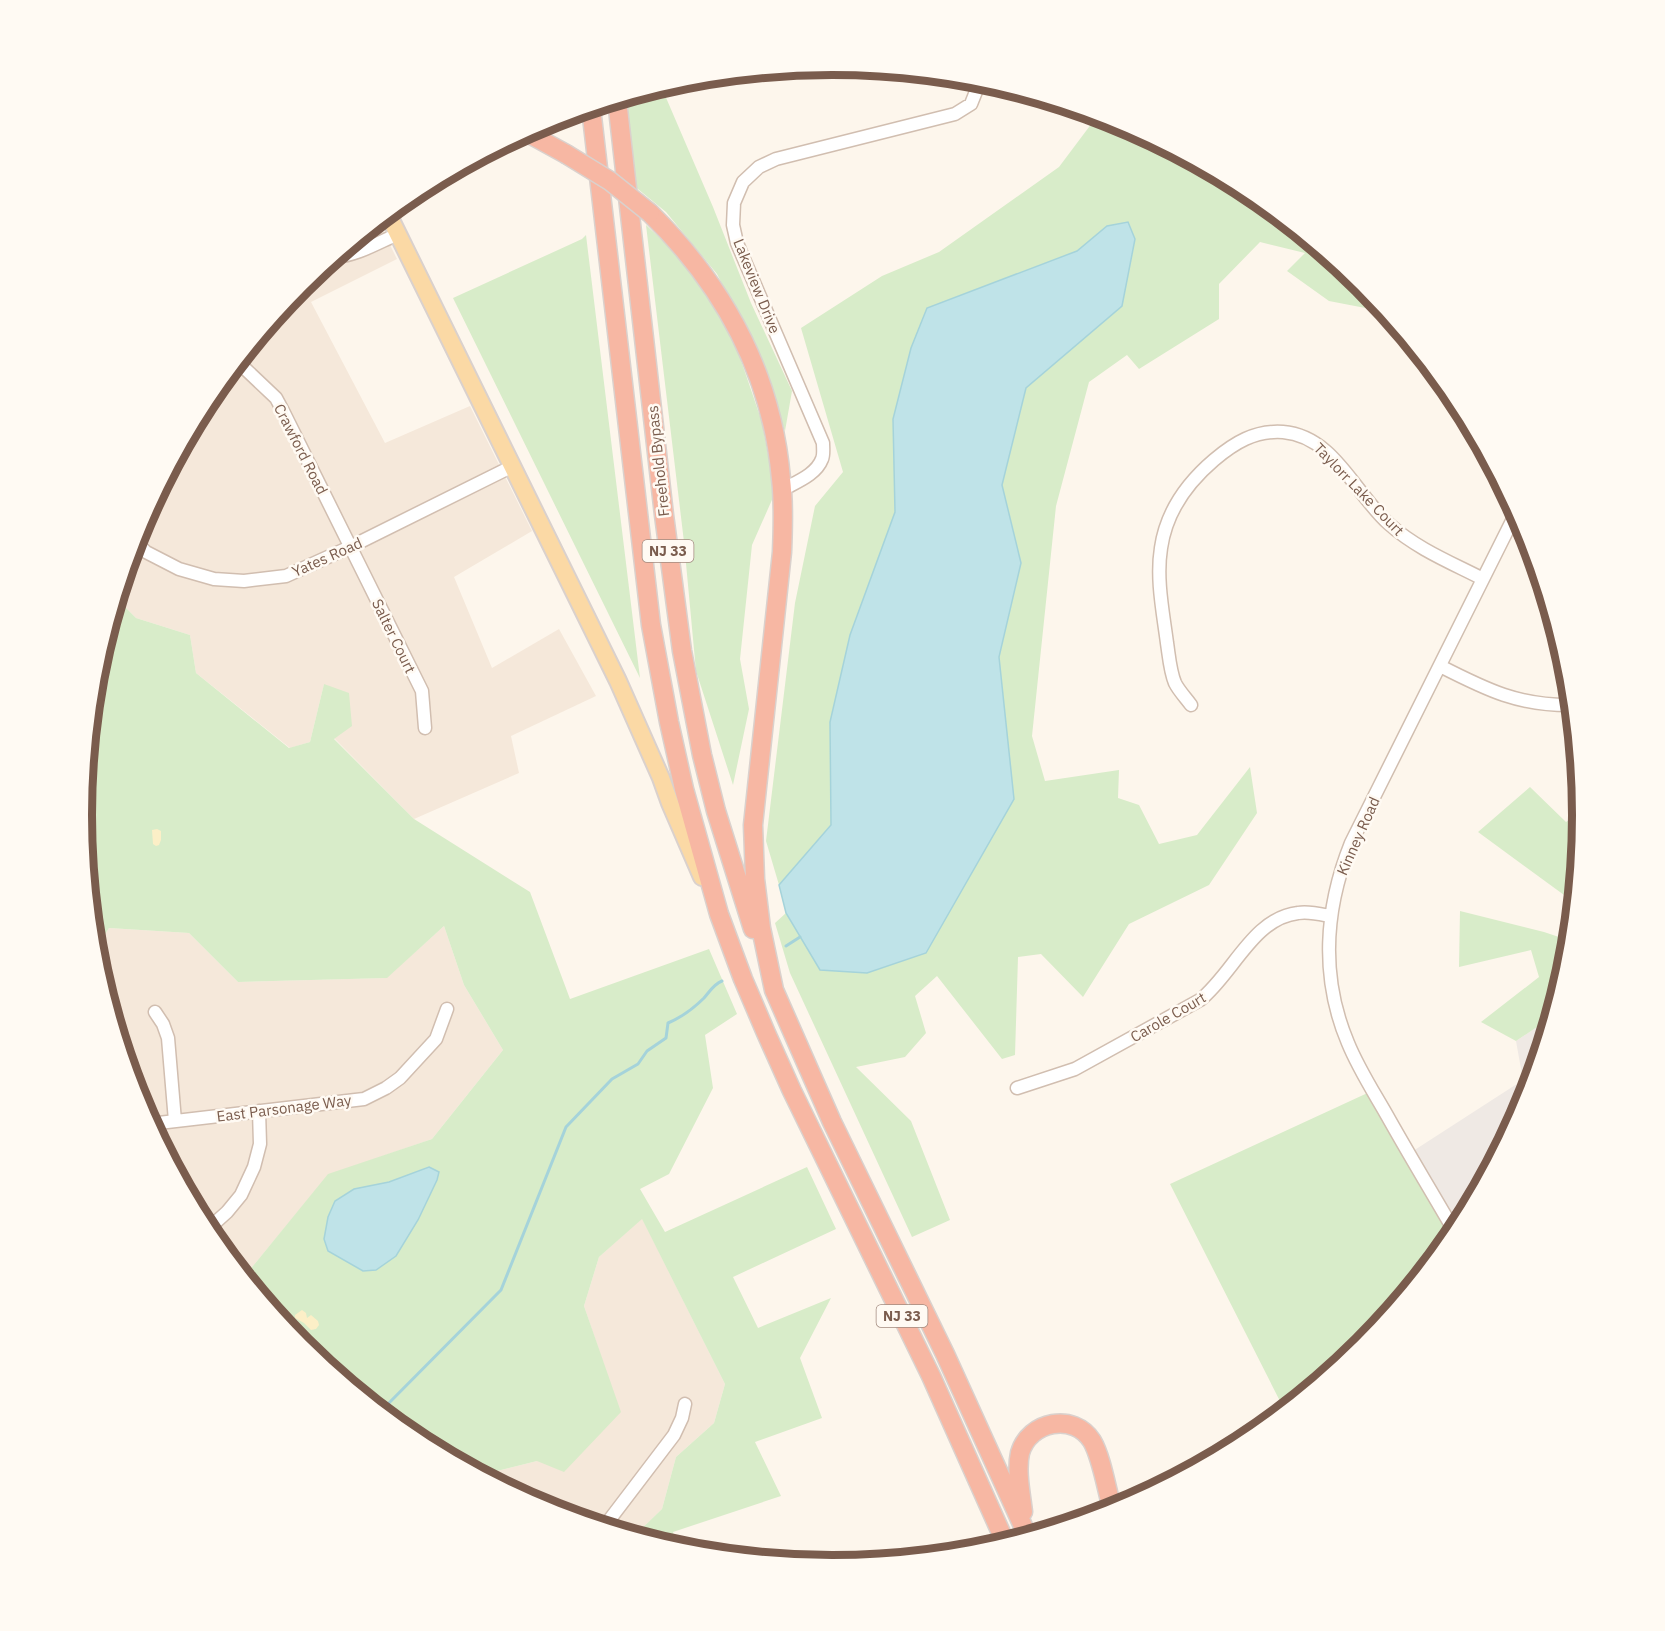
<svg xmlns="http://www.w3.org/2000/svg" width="1665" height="1631" viewBox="0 0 1665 1631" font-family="'IBM Plex Sans',sans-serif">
  <rect width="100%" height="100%" fill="#fdf6ec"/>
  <!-- residential -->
  <path fill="#f5e8da" d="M378,221l19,38 -86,43 74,141 85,-37 62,125 -78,46 38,91 67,-39 37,67 -85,40 8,37 -105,46 -80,-81 -10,-54 -14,58 -20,6 -94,-75 -6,-38 -54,-17 -19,-19 22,-71 69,-130 94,-114z
    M444,926l20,59 39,65 -71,89 -104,36 -84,102 -36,-45 -69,-129 -43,-141 -1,-12 14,-22 80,5 49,49 148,-4z
    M642,1218l83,166 -11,39 -38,34 -14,52 -28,27 -89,-27 -64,-34 56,-14 83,-49 -36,-106 15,-49z"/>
  <!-- industrial -->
  <path fill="#efe9e4" d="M1552,1017l-26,86 -69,130 -47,-80 113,-73 -7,-39z"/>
  <!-- green -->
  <path fill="#d8ecc9" d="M661,86l52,121 38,96 41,88 -7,40 -33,-88 -35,-69 -51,-62 -33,-27 -9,-87z
    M1098,115l22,7 128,68 -1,11 18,3 99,81 22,27 -57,-11 -42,-30 18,-18 -45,-11 -41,42v35l-80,50 -12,-14 -38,27 -33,124 -24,230 13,45 74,-11 -1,28 21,7 20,39 38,-9 53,-68 7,46 -48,72 -80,39 -46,73 -42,-43 -23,3 -3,98 -13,4 -65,-83 -22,20 11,37 -21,24 -49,10 55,54 39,99 -38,17 -122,-264 -15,-50 11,-10 34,57 193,-171 -14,-142 22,-94 -19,-78 24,-97 96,-82 -15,-80 -30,25 -150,57 -34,111 2,93 -45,123 -20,87 1,103 -52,60 -13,-44 29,-238 20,-97 28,-34 -42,-144 81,-52 57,-24 120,-85z
    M646,225l29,27 55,76 32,94 13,71 -23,52 -12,114 9,50 -16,76 -37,-114 -12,-129z
    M586,235l54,443 -187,-380 129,-59z
    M117,599l19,19 54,17 6,38 93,75 21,-6 14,-58 25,9 3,33 -18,13 80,80 116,73 40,107 139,-50 28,65 -32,21 8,53 -44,86 -29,15 25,43 142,-65 29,62 -103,48 25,51 73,-30 -31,60 22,60 -67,24 26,54 -108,36 5,18 -44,-14 28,-27 14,-52 38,-34 11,-39 -83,-165 -43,38 -15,49 37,106 -57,60 -27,-11 -56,14 -66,-35 -114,-94 -57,-69 84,-103 104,-35 71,-89 -39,-65 -20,-59 -57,52 -149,4 -49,-49 -80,-5 -14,22 -13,-135 14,-146z
    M1530,787l36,35 17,-12 -8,93 -97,-71z
    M1460,911l84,21 27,9 -2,21 -17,55 -36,24 -35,-19 58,-45 -8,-27 -72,17z
    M1374,1090l83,143 -94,114 -78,64 -115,-227z"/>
  <!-- sand -->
  <path fill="#fcefc7" d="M157,829l4,2v9l-2,5 -3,1 -3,-2 -1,-14z
    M302,1310l4,3 1,5 4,-3 7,6 1,4 -3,4 -5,1 -7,-7 -9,-5v-3z"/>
  <!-- water -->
  <path fill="#bfe3e8" stroke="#a5d3da" stroke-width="1.5" d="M1128,222l7,17 -13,67 -96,82 -24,97 19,78 -22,94 15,142 -88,154 -59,20 -47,-3 -34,-57 -7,-28 52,-60 -1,-103 20,-87 45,-123 -2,-93 18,-71 16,-40 150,-57 30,-25z
    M429,1167l10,5 -2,8 -19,40 -22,36 -20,14 -13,1 -35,-20 -4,-12 4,-22 7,-16 19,-12 35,-7z"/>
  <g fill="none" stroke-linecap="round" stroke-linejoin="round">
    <!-- stream -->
    <path stroke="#a5d3da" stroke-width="3" d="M786,946l14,-9
      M381,1411l120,-121 65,-163 46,-48 26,-15 9,-13 19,-13 2,-15c14,-6 25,-14 36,-25 6,-7 10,-14 18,-17"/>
    <defs>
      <path id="minor" d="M335,257c23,-2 42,-14 63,-23
        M238,362l38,36 7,13 139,280 3,37
        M782,490c14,-8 34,-15 40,-31 2,-4 1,-11 1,-16l-86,-200 -4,-18 1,-22 9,-21 16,-15 17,-8 179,-45 16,-10 10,-25
        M135,541l11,11 33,17 35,10 30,2 42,-5 64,-29 163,-81
        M1440,666c47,24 79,40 133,39
        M1191,705c-5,-7 -12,-14 -16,-22 -5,-12 -6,-27 -8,-40 -4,-31 -11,-64 -6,-95 5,-35 26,-65 53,-88 20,-17 41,-30 69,-28 51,4 72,62 106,92 28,25 63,39 94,55
        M155,1012l8,12 5,14 7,83
        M1017,1088l58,-19 125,-69c33,-26 53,-82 98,-87 10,-2 22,1 32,3
        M150,1124l214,-25 22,-11 14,-10 36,-39 11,-30
        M207,1230l20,-18 14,-17 13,-28 6,-23 -1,-33
        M1456,1234c-22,-38 -45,-76 -67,-115 -14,-25 -30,-49 -41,-76 -28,-66 -23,-135 3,-200l166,-332
        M604,1527l70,-92 8,-17 3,-14"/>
      <path id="major" d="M388,214l230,467 43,97 9,25 32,74"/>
      <path id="highway" d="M617,100l47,415 18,136 20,104 14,56 37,118
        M591,108l60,517 18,97 15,67 35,125 24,65 23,54 26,58 139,285 75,168
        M526,132l40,22
        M650,213c74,73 122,162 131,266 3,24 2,49 1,73l-29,273 2,54 6,49 13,62 58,132 113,232 83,183
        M1023,1512c-2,-18 -7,-41 -3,-59 9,-32 54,-41 72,-12 10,17 15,51 21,71"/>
    </defs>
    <!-- minor casing -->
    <use href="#minor" stroke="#d1beb0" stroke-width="15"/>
    <!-- major casing -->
    <use href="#major" stroke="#dad1cd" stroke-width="20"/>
    <!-- highway casing -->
    <use href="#highway" stroke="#dad1cd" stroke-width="21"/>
    <!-- minor -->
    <use href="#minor" stroke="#fff" stroke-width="12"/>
    <!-- major -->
    <use href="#major" stroke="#fbd9a5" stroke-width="16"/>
    <!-- highway -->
    <use href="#highway" stroke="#f7b7a3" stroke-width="18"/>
    <defs>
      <path id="highway-bridge" d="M566,154l44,27 40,32"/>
    </defs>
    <!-- highway-bridge casing -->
    <use href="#highway-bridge" stroke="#dad1cd" stroke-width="21" stroke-linecap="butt"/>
    <!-- highway-bridge -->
    <use href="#highway-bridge" stroke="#f7b7a3" stroke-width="18"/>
  </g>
  <g text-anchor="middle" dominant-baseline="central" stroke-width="5" stroke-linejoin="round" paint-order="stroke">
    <!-- shield labels -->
    <g fill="#fffaf3" stroke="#a28b7f" stroke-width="1.5">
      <rect x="642.5" y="540" width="51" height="22" rx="4.5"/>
      <rect x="876.5" y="1305" width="51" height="22" rx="4.5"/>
    </g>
    <g font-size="14" font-weight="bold" fill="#7a5c4d">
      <text x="668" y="551">NJ 33</text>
      <text x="902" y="1316">NJ 33</text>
    </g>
    <!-- street labels -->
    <g font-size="15" fill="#7a5c4d" stroke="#fffaf3">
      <text transform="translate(757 286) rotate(68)">Lakeview Drive</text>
      <text transform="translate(301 449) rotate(63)">Crawford Road</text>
      <text transform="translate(658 461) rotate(-96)">Freehold Bypass</text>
      <text transform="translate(1359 489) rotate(46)">Taylorr Lake Court</text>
      <text transform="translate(327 557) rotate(-24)">Yates Road</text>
      <text transform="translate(394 636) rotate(64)">Salter Court</text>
      <text transform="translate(1358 836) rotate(-66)">Kinney Road</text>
      <text transform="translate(1168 1017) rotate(-30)">Carole Court</text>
      <text transform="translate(284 1108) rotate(-7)">East Parsonage Way</text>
    </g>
  </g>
  <!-- crop -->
  <path d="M0 0H1665V1631H0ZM92 815a740 740 0 1 1 1480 0a740 740 0 1 1-1480 0Z" fill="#fffaf3" fill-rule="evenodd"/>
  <path fill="none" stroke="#7a5c4d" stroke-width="8" d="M92 815a740 740 0 1 1 1480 0a740 740 0 1 1-1480 0Z"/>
</svg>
